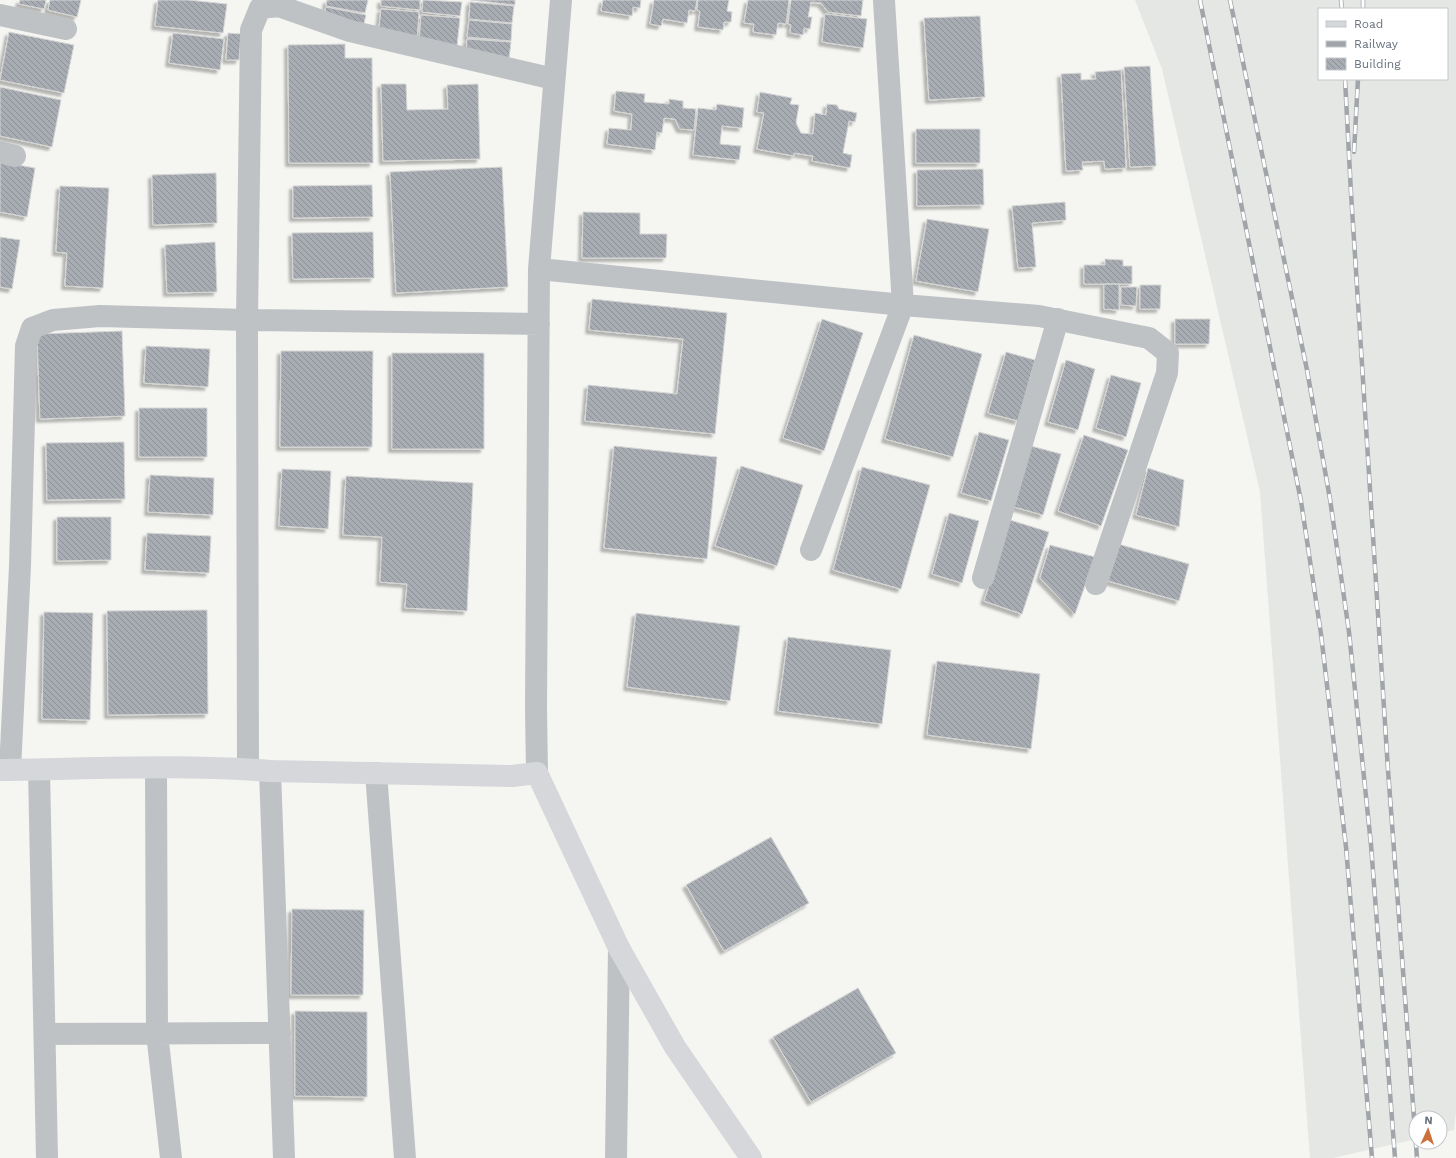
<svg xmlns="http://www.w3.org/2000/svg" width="1456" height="1158" viewBox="0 0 1456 1158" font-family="'Work Sans',sans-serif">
  <defs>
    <pattern id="building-back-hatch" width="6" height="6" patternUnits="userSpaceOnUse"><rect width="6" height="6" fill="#a8adb3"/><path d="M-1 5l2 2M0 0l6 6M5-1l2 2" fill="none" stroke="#8d9197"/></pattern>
    <filter id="shadow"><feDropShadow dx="-3.5" dy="3.5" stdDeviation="1" flood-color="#0004"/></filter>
  </defs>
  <rect width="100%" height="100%" fill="#f5f5f2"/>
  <!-- built -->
  <path fill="#e5e7e5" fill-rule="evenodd" d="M1135,0h321v1112l-2,18 -14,3v-15h-24v21l-83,19h-23l-50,-666 -98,-423zM1319,9h128v70h-128z"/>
  <!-- building -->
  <path fill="url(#building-back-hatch)" stroke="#d6d6d5" filter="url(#shadow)" d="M20,0h26l-2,9 -25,-5z
    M50,0h31l-4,17 -29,-7z
    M158,0h30l39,4 -4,29 -68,-7z
    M327,0h41l-3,13 -39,-7z
    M381,0h39v10l-39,-4z
    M423,0l39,2 -2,14 -38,-4z
    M471,0h44v5z
    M603,0h38l-1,8 -7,-1 -1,9 -31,-5z
    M654,0h43l-2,11 -6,-1 -2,13 -24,-4 -2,7 -11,-2z
    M698,0h31l-2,11 5,1 -1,10h-7l-1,8 -25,-3 2,-16 -3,-1z
    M748,0h41l-3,24 -8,-1 -2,12 -23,-3 1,-8 -10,-1z
    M791,0h72l-2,16 -33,-4 -7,-9 -10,-1 -3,15h4l-2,12 -6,-1 -1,7 -13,-2 1,-8 -3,-1z
    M470,2l44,4 -2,17 -43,-4z
    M326,7l40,8 -3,12 -40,-8z
    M381,9l38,3 -2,28 -39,-3z
    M825,14l42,5 -4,29 -41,-6z
    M421,15l39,3 -3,28 -38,-3z
    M980,16l5,81 -56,3 -5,-82z
    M469,20l43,4 -1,17 -44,-4z
    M9,32l65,13 -10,48 -64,-13z
    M173,33l51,6 -4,31 -51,-7z
    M228,33l13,1 -2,26h-13z
    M467,39l44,3 -2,17 -43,-3z
    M345,44v14h27l1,105h-84l-1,-118z
    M1150,66l6,100 -26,1 -6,-100z
    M1121,70l5,98 -21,1 -1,-8 -22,1 1,8 -17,1 -5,-97 20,-1v7l15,-1 -1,-7z
    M381,84h25l1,26 41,-1 -1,-24 31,-1 2,75 -97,2z
    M0,87l61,13 -9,47 -52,-11z
    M616,91l29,3 -1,8 25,2v-5l14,2v7l13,1 -2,21 -14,-1 -5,-10 -11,-1 -2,15 -5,-1 -2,18 -48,-6 2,-16 22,2 1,-16 -18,-3z
    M760,92l32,6 -2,6 9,1 -3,18 5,10 12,1 2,-21 11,2 1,-11 10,1 2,4 18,4 -2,9 -6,-1 -6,32 9,2 -2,13 -38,-7 1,-5 -19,-3v3l-37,-7 7,-36 -7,-1z
    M717,104l27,4 -2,20 -20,-2 -2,18 21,2 -2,14 -46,-5 5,-47 18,2z
    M916,129h64v34h-64z
    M0,162l35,6 -8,49 -27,-5z
    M502,167l6,120 -112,6 -6,-121z
    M983,169l1,36 -67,1v-36z
    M216,173l1,50 -64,2 -1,-50z
    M372,185l1,32 -80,1v-32z
    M60,186l49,2 -6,100 -38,-2 2,-33 -11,-1z
    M1065,202l1,18 -34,3 4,44 -18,1 -6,-62z
    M583,212l57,1v21h27l-1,24h-84z
    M927,219l62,10 -11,63 -62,-11z
    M373,232l1,46 -81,1 -1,-46z
    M0,237l20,3 -8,49 -12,-2z
    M215,242l2,50 -50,1 -2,-48z
    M1105,259l18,1v6h9v18h-48v-19h21z
    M1104,284h15v26l-15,-1z
    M1140,285h21l-1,24h-20z
    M1121,287h16l-1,19 -15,-1z
    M592,299l135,14 -12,121 -130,-13 3,-36 89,9 6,-55 -94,-9z
    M822,319l41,14 -39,118 -41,-13z
    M1175,319h35l-1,25h-34z
    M122,331l3,85 -85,3 -3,-85z
    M914,335l68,19 -29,103 -68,-18z
    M146,346l64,3 -2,38 -64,-4z
    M281,351h92l-1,96h-92z
    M1006,352l29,8 -17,61 -30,-8z
    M392,353h92v96h-92z
    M1066,360l29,9 -17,61 -30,-8z
    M1111,375l30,8 -15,54 -30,-9z
    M139,408h68v49h-68z
    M979,432l30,8 -18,61 -30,-8z
    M1084,435l44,15 -27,76 -43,-15z
    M124,442l1,57 -78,1 -1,-57z
    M614,446l103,11 -10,102 -103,-11z
    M1031,446l30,8 -18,61 -29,-8z
    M741,466l62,19 -26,81 -62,-20z
    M862,467l68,18 -29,104 -68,-19z
    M1148,468l36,12 -5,47 -43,-12z
    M282,469l49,2 -3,58 -49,-3z
    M150,475l64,3 -1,37 -65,-3z
    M346,476l127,7 -6,128 -62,-3 2,-24 -27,-2 2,-45 -39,-2z
    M949,513l30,8 -17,62 -30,-9z
    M57,517h54v43l-54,1z
    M1010,520l39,12 -27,82 -38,-13z
    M147,533l64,3 -2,37 -64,-3z
    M1118,544l71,20 -10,37 -71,-20z
    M1050,545l45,12 -20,57 -35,-36z
    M207,610l1,104 -100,1 -1,-104z
    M44,612l49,1 -3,107 -48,-1z
    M636,613l104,13 -10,75 -103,-14z
    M788,637l103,13 -9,74 -104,-13z
    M937,661l103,13 -9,75 -104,-14z
    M771,837l38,66 -85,48 -38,-66z
    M292,909l72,1 -1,85h-72z
    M858,988l38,65 -85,49 -38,-65z
    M295,1011l72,1v85l-72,-1z"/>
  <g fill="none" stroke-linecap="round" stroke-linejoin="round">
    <!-- minor -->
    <path stroke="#bfc2c5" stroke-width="22" d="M0,15l66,14
      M0,152l15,4
      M539,269l364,36 136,11 110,22 19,15 -1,20 -71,211
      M539,324l-292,-4 4,-290 9,-22 19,-2 71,25 204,48
      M811,550l92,-245 -19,-304
      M983,578l75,-259
      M156,768l1,265 14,125
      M10,770l10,-204 6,-220 6,-18 21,-8 47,-4 147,4 1,449
      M39,770l8,388
      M270,771l14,387
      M376,773l29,385
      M537,773l-1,-66 3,-438 22,-269
      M45,1034l235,-1
      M616,1158l3,-210"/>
    <!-- major -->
    <path stroke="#d5d7db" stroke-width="22" d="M0,770c90,-1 181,-6 270,1l242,5 25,-3 82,175 56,99 76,111"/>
    <defs>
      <path id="rail" d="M1200,0l101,501 20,133 25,213 26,311
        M1230,0l77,370 23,129 19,133 22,213 24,313
        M1341,0l1,9
        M1363,9v-9
        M1345,79l6,114 37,577 29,388
        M1354,152l4,-73"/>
    </defs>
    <!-- rail casing -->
    <use href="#rail" stroke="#a1a5aa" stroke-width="4.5"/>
    <!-- rail -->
    <use href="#rail" stroke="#fff" stroke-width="3" stroke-dasharray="9" stroke-linecap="butt"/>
  </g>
  <!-- legend -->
  <rect x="1318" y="8" width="130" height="72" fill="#ffffff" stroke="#c3c7cc"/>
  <rect x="1326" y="21" width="20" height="6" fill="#d5d7db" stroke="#c3c7cc"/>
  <text x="1354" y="28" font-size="12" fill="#68727f">Road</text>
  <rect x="1326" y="41" width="20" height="6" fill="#a1a5aa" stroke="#c3c7cc"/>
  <text x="1354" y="48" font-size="12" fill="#68727f">Railway</text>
  <rect x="1326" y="58" width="20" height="12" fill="url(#building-back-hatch)" stroke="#c3c7cc"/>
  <text x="1354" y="68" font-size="12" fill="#68727f">Building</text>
  <!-- north arrow -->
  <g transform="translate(1428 1130) rotate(3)"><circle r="19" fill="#ffffff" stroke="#c3c7cc"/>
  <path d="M0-3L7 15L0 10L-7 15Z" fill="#cc703b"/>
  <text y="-6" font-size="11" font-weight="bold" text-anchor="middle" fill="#68727f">N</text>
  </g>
</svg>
